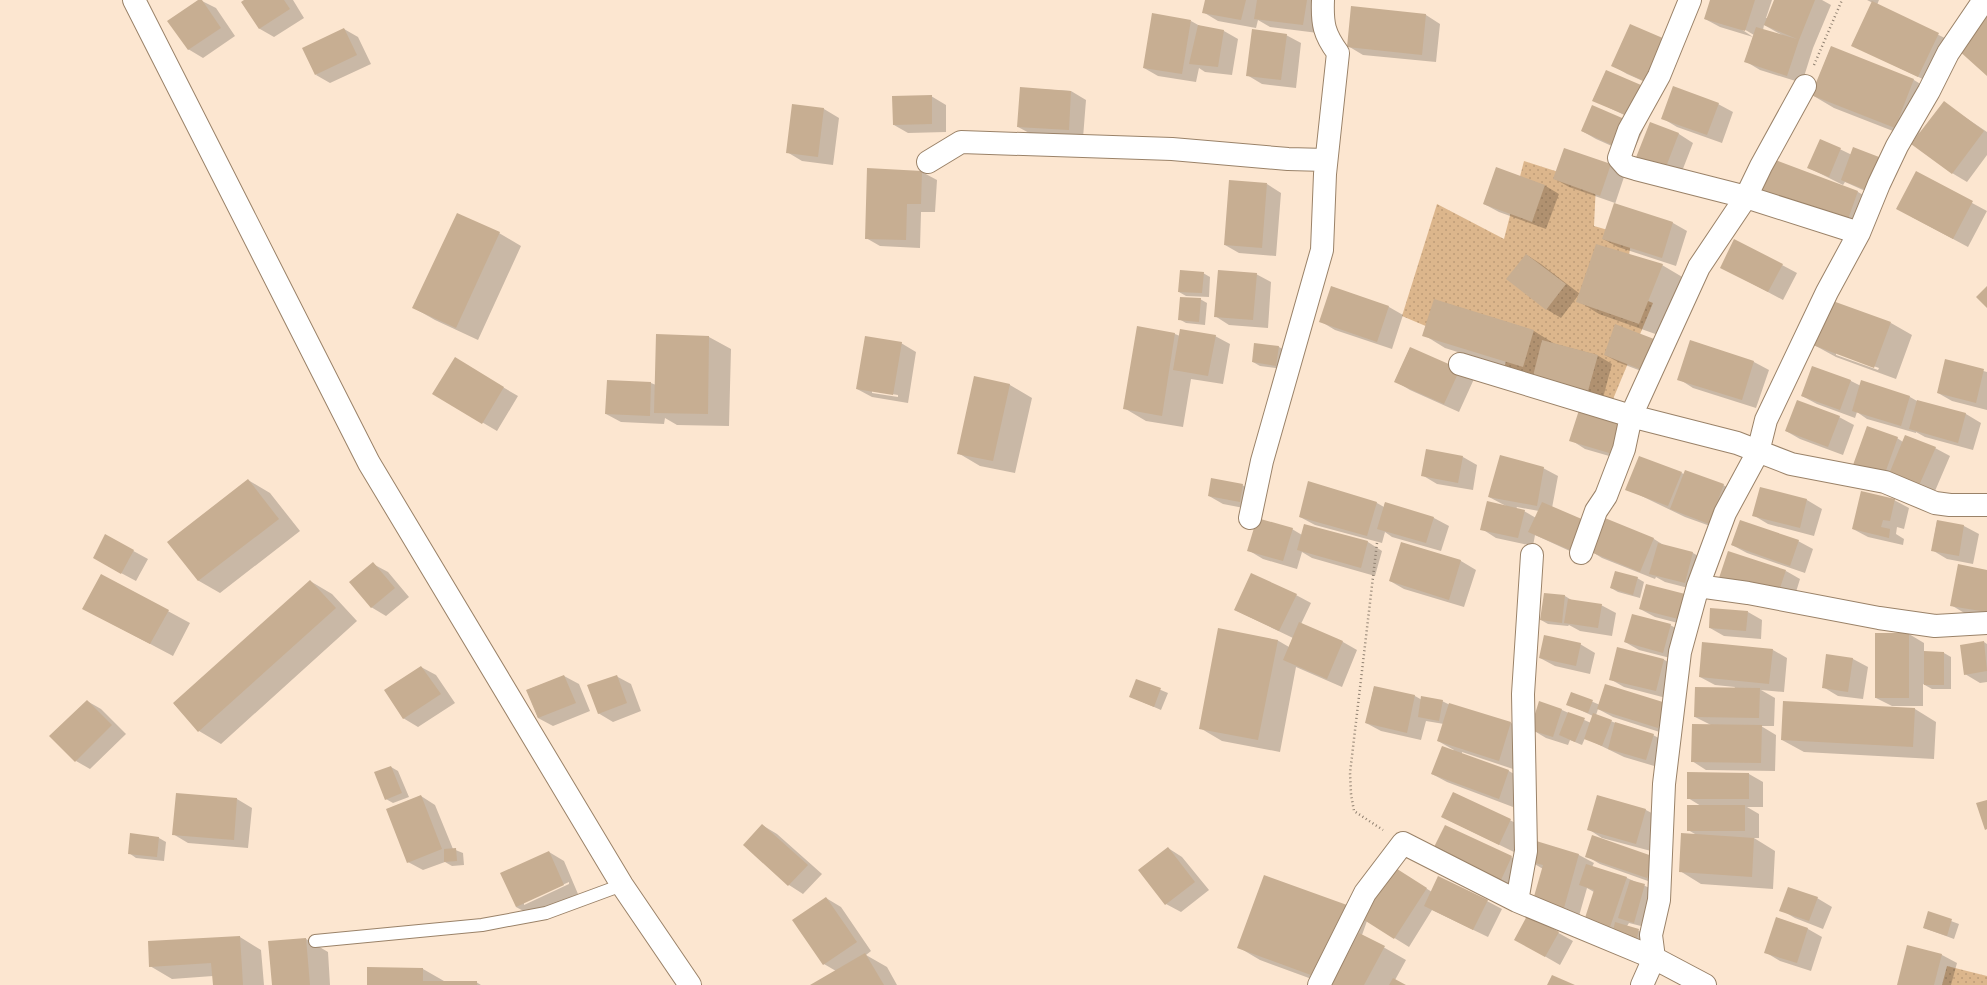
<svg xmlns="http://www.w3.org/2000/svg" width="1987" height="985" viewBox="0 0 1987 985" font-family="'Source Sans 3',sans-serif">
  <defs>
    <pattern id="park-dots" width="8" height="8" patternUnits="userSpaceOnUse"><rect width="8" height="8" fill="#dcb68c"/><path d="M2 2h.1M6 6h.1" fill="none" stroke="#bd9c78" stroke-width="1.8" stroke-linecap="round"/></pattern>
  </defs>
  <rect width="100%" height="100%" fill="#fce6d0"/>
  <!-- park -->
  <path fill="url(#park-dots)" d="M1524,161l72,23 -2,42 38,11 -9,54 30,12 -42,101 -109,-24 4,-20 -104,-44 35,-112 67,35z
    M1947,966l40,10v9h-45z"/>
  <!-- shadow -->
  <path fill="#0003" fill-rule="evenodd" d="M200,0l16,8 19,28 -32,22 -15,-9z
    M246,0h47l11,18 -30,19 -14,-8 -18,-27z
    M1206,0h116l-4,33 -48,-6 -12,-7 -2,8 -38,-7 -15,-9z
    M1711,0h61l-6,18h2l7,-18h47l9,5 -18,43 -11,35 -42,-13 -15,-9 8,-24 -33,-10 -15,-8zM1764,25l18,10 -19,-5zM1742,28l12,7 -1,2 -12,-8z
    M1867,0h12l-2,5 76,37 -20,42 -81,-39 21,-42z
    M1352,7l74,8 14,9 -4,38 -73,-7 -15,-9z
    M1191,21l9,5 24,5 14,8 -6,36 -27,-3 -6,-4 -3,14 -38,-6 -14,-8z
    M344,29l14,8 13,27 -41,19 -14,-8z
    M1286,35l15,8 -5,45 -34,-4 -15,-9z
    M1831,47l83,33 21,13 -16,41 25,-31 43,29v23l-20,27 -15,-9 -36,-33 -82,-32 -22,-13z
    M1612,65l49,24 -34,-15z
    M1606,71l35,15 2,38 -50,-24z
    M1021,88l50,3 15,9 -3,38 -50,-3 -15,-8z
    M931,96l15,9v27l-38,1 -14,-8z
    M1718,104l15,8 -11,31 -45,-16 -15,-9z
    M793,105l31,4 15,9 -6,47 -31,-4 -15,-9z
    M1628,122l15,8 -11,25 -36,-16 -14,-8z
    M1651,124l28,10 14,9 -14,36 -42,-19z
    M1821,140l31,15 2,-6 25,9 14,9 -12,31 -36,-16 -2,3 -34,-17z
    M1565,150l46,15 14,9 -10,30 58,19 14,8 -11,35 -58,-19 -15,-8 12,-36 -46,-16 -14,-8z
    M1774,161l84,31 22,13 -13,32z
    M868,170l54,2 15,8 -2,32h-14l-1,36 -40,-2 -14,-8z
    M1916,173l71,38 -19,36 -56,-30z
    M1267,184l14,9 -5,63 -37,-3 -14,-8z
    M1544,185l15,9 -13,35 -47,-17 -15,-8z
    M499,233l22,13 -43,94 -43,-20 -21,-12z
    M1527,255l14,9 39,30 82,-29 22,13 -23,58 -62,-22 -21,-13 2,-8 -19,25 -15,-9z
    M1782,265l15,8 -14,27 -62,-33z
    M1203,273l7,4 -1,20 -23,-1 -7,-4z
    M1256,274l15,8 -3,46 -39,-3 -14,-9z
    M1332,287l57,20 14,8 -11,34 -57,-19 -15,-9z
    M1200,299l7,4 -2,22 -19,-2 -7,-4z
    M1435,300l99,31 21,13 42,11 15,9 -9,34 -158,-50 -21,-13z
    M1891,323l21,12 -16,44 -60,-22 -22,-12zM1836,353l43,15 -1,2 -42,-15z
    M1616,326l41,51 -37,-14 -15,-8z
    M1138,328l37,6 5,2h35l15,8 -7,40 -32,-5 -8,48 -37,-6 -22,-13z
    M657,335l52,2 22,12 -2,77 -52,-1 -12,-7 -1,6 -43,-2 -15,-8 2,-33 43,2 5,2z
    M1691,341l63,21 15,8 -13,38 -63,-20 -14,-9z
    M901,343l15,9 -8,51 -36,-6 -15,-8zM872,391l26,4v2l-26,-4z
    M1255,344l24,3 7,4 -3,18 -23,-3 -7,-4z
    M1410,348l64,31 -15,33 -49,-22 -15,-9z
    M455,359l63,37 -21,35 -63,-37z
    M1946,361l41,11v38l-35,-9 -14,-8z
    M1813,367l38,14 10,5 49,11 7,4 49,13 15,9 -8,27 -48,-13 -9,-5v1l-49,-14 -10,-7 -2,6 -38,-14 -15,-8z
    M975,378l35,7 22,13 -17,75 -35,-7 -22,-13z
    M1839,417l15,8 -11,30 -43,-16 -14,-8z
    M1626,422l14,9 -10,31 -45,-13 -14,-9z
    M1897,438l6,4 32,6 15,8 -18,42 -64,-25z
    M1463,457l14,8 -4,25 -36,-6 -15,-9z
    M1543,468l15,8 -6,32 31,13 17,-4 54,22 11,7 28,7 14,8 -7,30 -35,-9 -9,-5 -1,2 -53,-21 -13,-8 -4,8 -50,-23 -2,11 -37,-8 -14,-9 24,-23 -17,-9zM1517,507l22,4 -3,7 -12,-7 -8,-2z
    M1681,473l42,12 15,8 -14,38 -39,-14 -58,-28z
    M248,480l22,13 30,38 -80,62 -21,-12 -31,-39z
    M1309,482l68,21 7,4 1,-4 49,15 15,8 -8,25 -49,-14 -7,-5 -3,11 -67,-18 -15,-8z
    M1242,485l15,8 -3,17 -31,-6 -14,-8z
    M1761,488l46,12 15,9 -8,27 -46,-12 -15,-9z
    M1894,500l15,8 -5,21 -7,-2 -1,7 8,5 -1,6 -35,-8 -15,-8z
    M1937,521l27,5 15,8 -6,30 -26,-5 -15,-9z
    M1305,525l63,17 14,9 -7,25 -63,-18 -10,-6 -5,17 -34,-10 -15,-9 44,-21 10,6z
    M106,536l42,23 -12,22 -28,-15z
    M1798,541l15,8 -8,24 -58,-20 -15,-8z
    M1402,543l59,18 15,9 -12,37 -60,-18 -14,-8z
    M373,564l15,8 21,25 -23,19 -15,-9z
    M1786,571l14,8 -8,26 -57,-19z
    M1987,571v46l-21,-3 -15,-9z
    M101,575l89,48 -17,33 -89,-47z
    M1637,578l7,4 -4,16 -22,-6 -7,-4z
    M310,581l22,13 25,27 -136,123 -22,-13 -25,-27z
    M1646,585l51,43 -42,-11 -15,-8z
    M1545,594l20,2 8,5 28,4 15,8 -4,23 -32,-5 -11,-6 -1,1 -20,-2 -7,-4z
    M1296,595l15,8 -10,21 42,18 14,8 -15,37 -46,-20 -16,85 -58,-11 -22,-13 77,-88 12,7 4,-9 -58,-28z
    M1748,612l14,8 -1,19 -37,-3 -14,-8z
    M1670,625l15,8 -7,27 -39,-10 -14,-8z
    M1876,634h33l15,9v9l20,1 7,4v32h-19l-9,-5v22h-31l-16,-8z
    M1984,642l3,2v38l-7,1 -15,-9z
    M1580,644l15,9 -5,21 -35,-8 -15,-8z
    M1773,650l14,8 -3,34 -23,-2 14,8 -1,28h-13l15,9 -1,36 -69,-1 -14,-9 19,-36 -16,-8 39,-28 1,-2 -20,-2 -15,-8z
    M1827,656l26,3 15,8 -5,32 -25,-3 -15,-9z
    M1663,659l15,9 -8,31 -46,-12 -14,-8z
    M421,667l15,8 19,28 -37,24 -15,-9z
    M564,676l15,8 11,27 -37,15 -15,-8 -11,-28z
    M616,676l15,8 10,27 -28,11 -15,-9z
    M1137,680l31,13 -7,17 -30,-13z
    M1374,687l41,9 7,4 20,1 8,4 61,18 14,9 -12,37 -51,-17v2l47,17 15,9 -11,27 -66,-25 -15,-8 22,-24 -16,-9 6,-17 -18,-3 -5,19 -40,-9 -15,-8z
    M1572,693l28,12 65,-1 7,32 -59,-19 -15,-8 -2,6 22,9 35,11 15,8 -7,25 -37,-11 -39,-19 -3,7 -12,-5 -2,5 -22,-7 -15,-9 9,-26 22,7 29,13 2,-7 -26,-12z
    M87,701l14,8 25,25 -36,35 -14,-8z
    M1915,709l21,13 -2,37 -130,-7 -22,-12z
    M391,767l7,4 11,26 -16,6 -7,-4z
    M1749,774l14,8v25h-16l12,7v24h-5l21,13 -2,38 -72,-5 -21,-13 15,-37 -7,-4 13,-24 -13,-8z
    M1454,793l72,35 -12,24 -72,-35z
    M177,794l60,5 15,9 -4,40 -60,-5 -15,-9z
    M421,796l14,9 18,44 10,4 1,12 -12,1 -7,-4 -22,8 -15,-8z
    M1598,796l48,14 15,8 -10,33 -49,-13 -14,-9z
    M762,825l15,9 45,40 -19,20 -14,-9 -45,-40z
    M159,838l7,4 -2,19 -28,-3 -7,-5z
    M1533,842l46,13 15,8 -2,4 35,11 25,11 -11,37 -12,-3 -2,3 19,8 -3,12 -44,-17 -5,-37 -7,-4 -8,28 -30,-8 -6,-39 -15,-9z
    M1168,848l14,9 27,33 -28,22 -15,-8z
    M549,852l15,9 14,33 -47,21 -15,-8zM569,882v2l-45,21v-3z
    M1586,856l83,10 -7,20 -62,-22z
    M1449,857h62l15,8 -10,23z
    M1408,877l24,15 55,9 15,8 -14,28 -56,-27 -23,37 -42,-26 -5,14 44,25 -11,20 9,5h-76l-68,-25 -22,-13 109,-41z
    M826,898l15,9 30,44 -5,4 21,12 10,18h-85l24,-14 -12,-7z
    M1817,898l15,9 -9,22 -28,-11 -14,-8z
    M1929,913l30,11 -5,15 -30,-11z
    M1528,916l45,25 -13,24 -45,-26z
    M1777,918l31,11 14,8 -11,34 -31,-10 -15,-9z
    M240,937l21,13 3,35h-50l-1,-9 -41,3 -22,-13z
    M306,939l22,13 2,33h-57z
    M1908,946l34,9 15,8 -6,22h-53z
    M423,969l21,12 32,1 5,3h-113z"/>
  <!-- building -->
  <path fill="#c7ae92" d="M198,0h4l19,28 -33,22 -21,-29z
    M244,0h40l6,9 -31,20 -18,-27z
    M1205,0h41l-5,20 -39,-7z
    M1257,0h50l-4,25 -49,-6z
    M1710,0h45l-10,31 -41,-12z
    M1774,0h41l-16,40 -12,36 -43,-14 12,-35 41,12 -33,-14z
    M1872,1l67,32 -21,44 -67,-31z
    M1351,6l75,8 -4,41 -75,-8z
    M1152,13l39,7 -9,54 -39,-6z
    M1987,16v60l-30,-27z
    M1630,24l35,15 -19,43 -35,-16z
    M1198,25l26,5 -6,37 -29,-3z
    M344,28l13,27 -42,20 -13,-27z
    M1252,29l35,5 -6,46 -35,-4z
    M1831,46l83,33 -19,49 -84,-33z
    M1606,70l35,15 -13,31 -36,-15z
    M1673,86l46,17 -12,32 -46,-16z
    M1020,87l51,4 -2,39 -52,-3z
    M932,95v29l-39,1 -1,-29z
    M1944,101l40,30 -32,43 -41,-30z
    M792,104l32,4 -6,49 -32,-4z
    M1592,105l37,16 -12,26 -36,-16z
    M1650,122l29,11 -15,39 -29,-12z
    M1820,139l21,9 -12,29 -22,-9z
    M1853,147l26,10 -13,33 -25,-10z
    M1564,148l47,16 -11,32 -47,-17z
    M1773,159l85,32 -12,34 -86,-32z
    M1496,167l49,18 -13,37 -49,-18z
    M867,168l55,3 -1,33h-14l-1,36 -41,-1z
    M1916,171l57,30 -20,38 -57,-30z
    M1229,180l38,3 -5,65 -38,-3z
    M1614,203l59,19 -11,36 -60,-19z
    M457,213l43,19 -44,96 -44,-20z
    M1734,239l49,25 -15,28 -48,-24z
    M1596,244l67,20 -24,60 -63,-22z
    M1526,254l40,30 -20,26 -40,-31z
    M1180,270l24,2 -2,21 -24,-1z
    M1218,270l39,3 -4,47 -39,-3z
    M1331,286l58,20 -12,36 -58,-20z
    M1987,286v22l-11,-11z
    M1180,297l21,1 -2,24 -21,-2z
    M1434,299l100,31 -11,37 -101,-31z
    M1830,300l61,22 -17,46 -61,-23z
    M1615,324l39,15 -12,31 -38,-15z
    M1137,326l38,7 -13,83 -39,-7z
    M1180,329l36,6 -8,41 -35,-6z
    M656,334l53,2 -1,78 -54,-1z
    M865,336l37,6 -9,53 -37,-6z
    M1542,340l56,15 -10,36 -55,-15z
    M1690,340l64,21 -12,39 -65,-20z
    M1254,343l25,3 -3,20 -24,-4z
    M1410,347l50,22 -16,35 -50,-22z
    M455,357l49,30 -22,37 -50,-30z
    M1945,359l39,10 -8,34 -39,-10z
    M1812,366l39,14 -11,30 -39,-14z
    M974,376l36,8 -17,77 -36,-7z
    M607,380l44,2 -1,34 -45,-2z
    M1861,380l49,16 -9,30 -49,-15z
    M1797,400l43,16 -12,31 -43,-16z
    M1917,400l49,13 -8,30 -49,-14z
    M1580,407l46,14 -10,34 -47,-14z
    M1867,426l31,11 -14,39 -31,-11z
    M1905,435l31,12 -19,43 -30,-11z
    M1426,449l37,7 -5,27 -37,-7z
    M1500,455l44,12 -7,39 -49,-9z
    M1639,456l43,16 -14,34 -43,-16z
    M1685,470l39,14 -15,40 -39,-15z
    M1211,478l32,6 -3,18 -32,-6z
    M248,479l31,40 -81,62 -31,-39z
    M1308,481l69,21 -10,34 -68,-19z
    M1760,487l47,12 -7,29 -48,-12z
    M1861,491l34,8 -5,22 -7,-1 -2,7 9,2 -1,9 -37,-9z
    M1487,501l38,9 -7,28 -38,-8z
    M1385,502l49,15 -8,26 -49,-14z
    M1542,502l42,18 -14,30 -42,-18z
    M1600,516l54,22 -14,34 -54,-22z
    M1257,518l36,10 -10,33 -36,-10z
    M1740,520l59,20 -9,26 -59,-21z
    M1937,520l27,5 -5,31 -28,-5z
    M1304,524l64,17 -7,27 -64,-18z
    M105,534l29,16 -13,24 -28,-16z
    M1401,542l60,18 -12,40 -60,-19z
    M1658,543l35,9 -8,31 -36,-9z
    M1728,551l58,19 -9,27 -58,-19z
    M373,562l22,26 -24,20 -22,-26z
    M1958,564l29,6v42l-37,-6z
    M1615,571l23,6 -5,18 -23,-7z
    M1251,573l46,21 -18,37 -45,-21z
    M101,574l68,36 -19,34 -68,-35z
    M310,580l26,28 -138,124 -25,-29z
    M1646,584l43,11 -7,25 -43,-11z
    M1544,593l21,2 -3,28 -22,-3z
    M1568,599l34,5 -4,24 -34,-5z
    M1710,608l38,3 -2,20 -37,-3z
    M1632,614l39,10 -8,29 -39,-11z
    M1299,622l44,19 -16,38 -44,-19z
    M1218,628l60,12 -20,100 -59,-11z
    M1875,633h34v65h-34z
    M1544,635l37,8 -5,23 -37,-8z
    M1984,641l3,30 -23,4 -4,-30z
    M1702,642l71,7 -4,35 -70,-7z
    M1617,647l47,12 -8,32 -47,-11z
    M1924,651l20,1v33h-20z
    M1826,654l27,4 -5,34 -26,-4z
    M421,666l20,28 -38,25 -19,-29z
    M564,675l12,28 -38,15 -12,-28z
    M617,675l10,28 -29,11 -11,-29z
    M1136,679l25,9 -7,19 -25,-10z
    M1605,684l61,19 -8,25 -61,-19z
    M1374,686l41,9 -8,38 -42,-10z
    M1695,687l65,1 -1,30 -65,-1z
    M1571,692l22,8 -5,13 -22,-8z
    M1421,696l22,4 -4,21 -21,-4z
    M87,700l25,25 -37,37 -26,-26z
    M1539,701l23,8 -9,28 -23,-7z
    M1783,701l132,7 -2,39 -132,-7z
    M1449,703l62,19 -12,39 -62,-20z
    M1568,712l17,6 -10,24 -16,-7z
    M1593,713l19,7 -10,26 -18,-7z
    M1615,722l39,12 -8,26 -38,-11z
    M1692,724l70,1 -1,38 -70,-1z
    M1442,746l67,24 -10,29 -68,-25z
    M391,766l11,27 -17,7 -11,-28z
    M1687,772l62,1v26h-62z
    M1453,792l58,27 -12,26 -58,-28z
    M176,793l61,5 -3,42 -62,-5z
    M421,795l21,54 -35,14 -21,-54z
    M1597,795l49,14 -10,35 -49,-14z
    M1987,800v29l-2,1 -9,-27z
    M1687,805h58v26h-58z
    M762,824l46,41 -20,21 -45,-41z
    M1445,825l67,31 -11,24 -68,-31z
    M130,833l29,4 -2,20 -29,-3z
    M1681,833l73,5 -2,39 -73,-5z
    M1592,835l63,22 -8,21 -62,-21z
    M1533,840l46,14 -15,54 -31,-8 10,-35 -16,-4z
    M1168,847l27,35 -30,23 -27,-35z
    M456,848l1,13 -13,1v-13z
    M549,851l15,34 -48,22 -16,-34z
    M1586,864l41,13 -18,53 -25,-9 10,-31 -15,-5z
    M1394,867l33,21 -33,51 -33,-21z
    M1264,875l83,30 -28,73 -82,-30z
    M1438,876l50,24 -15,30 -49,-24z
    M1630,880l15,4 -11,39 -16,-5z
    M1788,887l30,10 -9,24 -30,-10z
    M826,897l31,45 -34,23 -31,-45z
    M1928,911l24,8 -5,17 -24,-8z
    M1528,914l31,18 -14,25 -31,-17z
    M1776,917l32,11 -11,35 -33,-10z
    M1615,922l24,7 -3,13 -24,-6z
    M1359,933l26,13 -21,39h-33z
    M240,936l3,49h-30l-2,-22 -62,4 -1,-26z
    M306,938l4,47h-38l-4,-44z
    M1907,945l35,9 -8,31h-37z
    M865,953l19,32h-74z
    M367,967l56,1v13h54v4h-110z
    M1552,975l23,10h-28z
    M1393,978l13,7h-17z"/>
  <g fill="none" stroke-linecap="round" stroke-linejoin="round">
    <defs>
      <path id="service" d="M315,941l167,-16 64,-12 76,-28"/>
      <path id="minor" d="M134,0l235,463 253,422 68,100
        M1690,0l-31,76 -30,54 -10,28 7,8 10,3 110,28 113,36
        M928,162l33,-20 211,7 116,10 38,1
        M1460,364l171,52 106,27 54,21 94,18 50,21 15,2h37
        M1250,518l12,-57 60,-211 3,-76 13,-121c-14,-19 -16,-29 -15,-53
        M1581,553l15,-42 10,-15 18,-47 7,-33 68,-149 47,-70 15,-31 44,-80
        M1698,586l50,7 131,25 56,8 52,-3
        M1517,901l9,-50 -3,-157 9,-139
        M1319,985l46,-92 38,-50 114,58 137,57 51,27
        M1642,985l12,-27 -3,-23 8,-35 5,-116 16,-132 18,-66 27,-73 33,-61 8,-32 61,-128 32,-59 20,-49 18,-38 32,-55 19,-38 36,-53"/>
    </defs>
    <!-- service casing -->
    <use href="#service" stroke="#9a8268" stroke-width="14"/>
    <!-- minor casing -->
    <use href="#minor" stroke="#9a8268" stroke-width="24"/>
    <!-- path -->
    <path stroke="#908171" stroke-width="2.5" stroke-dasharray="1 3" stroke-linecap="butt" d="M1814,65l28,-65
      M1377,543l-27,230 1,21 3,17 29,19"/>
    <!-- service -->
    <use href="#service" stroke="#fff" stroke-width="12"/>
    <!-- minor -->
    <use href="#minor" stroke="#fff" stroke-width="22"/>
  </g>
</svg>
